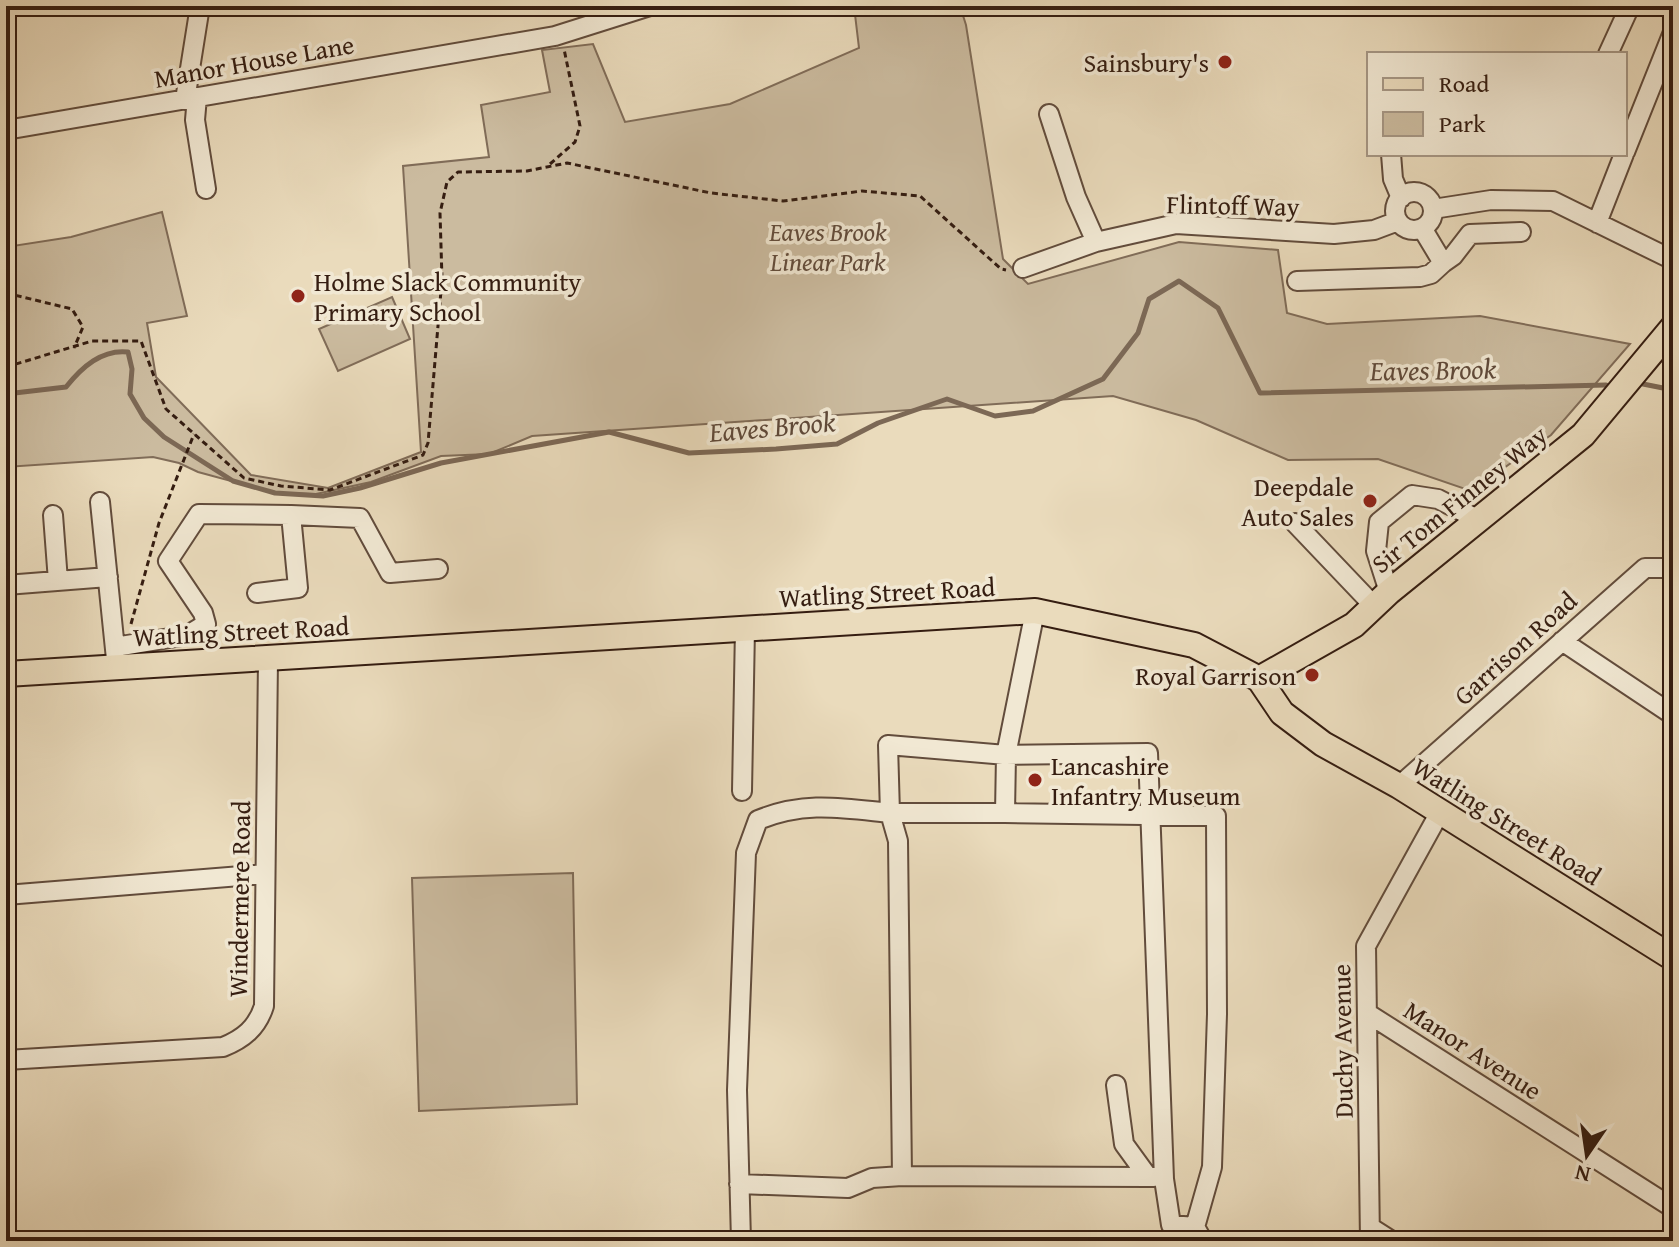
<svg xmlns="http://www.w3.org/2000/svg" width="1679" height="1247" viewBox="0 0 1679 1247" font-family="'Gentium Book Plus',serif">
  <rect width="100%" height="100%" fill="#eadbbc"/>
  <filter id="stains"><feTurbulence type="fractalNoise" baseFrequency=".0025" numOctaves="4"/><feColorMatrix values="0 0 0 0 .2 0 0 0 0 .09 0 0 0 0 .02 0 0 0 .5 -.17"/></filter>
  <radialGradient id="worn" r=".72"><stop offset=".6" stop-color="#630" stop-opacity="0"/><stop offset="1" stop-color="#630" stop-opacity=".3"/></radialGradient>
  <!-- green -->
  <path fill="#cbbb9f" stroke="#806c58" stroke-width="2" d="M854,6h106l6,19 37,234 25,25 151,-42 99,8 9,63 40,11 153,-8 150,28 -79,91 -80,56 -93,-32 -90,1 -92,-40 -83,-24 -581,40 -43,18 -48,2 -70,26 -55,12 -41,-1 -77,-21 -19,-9 -26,-6 -147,10v-220l65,-10 91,-25 25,104 -40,7 9,54 95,98 77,13 93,-36 -18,-286 86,-9 -8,-52 69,-13 -8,-42 51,-6 32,78 105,-18 129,-56z
    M392,297l18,42 -72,32 -19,-42z
    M573,873l4,231 -158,7 -7,-233z"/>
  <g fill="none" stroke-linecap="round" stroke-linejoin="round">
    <!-- stream -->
    <path stroke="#7c6855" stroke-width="5" d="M1643,384l30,6
      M6,394l60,-7c16,-20 36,-38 62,-35l4,17 -2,25 14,24 20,19 69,44 42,12 48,3 37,-8 81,-25 168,-31 80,21 87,-4 61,-5 41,-21 69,-24 48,17 38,-5 70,-32 35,-46 11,-34 30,-18 39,27 42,85 346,-8"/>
    <defs>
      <path id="minor" d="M1608,54l22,-48
        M197,97l-2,23 11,69
        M185,100l15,-94
        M1049,114l27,83 20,45
        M6,130l549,-94 95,-30
        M1625,152l48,-120
        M1391,154l2,25 8,19
        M1395 211a19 19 0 1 1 38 0a19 19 0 1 1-38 0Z
        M1433,209l58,-9 62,1 120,59
        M1597,223l27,-69
        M1422,228l21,35 10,-7 17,-22 51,-2
        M1023,268l73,-26 80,-18 158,10 40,-4 24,-9
        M1297,281l123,-4 11,-3 12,-11
        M100,502l16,157
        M53,515l5,66
        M1295,523l79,83
        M6,585l102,-8
        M1389,592l-13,-41 3,-29 33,-27 26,4 39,20
        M257,593l41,-5 -7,-73 69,3 30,55 48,-4
        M1035,611l-29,144 -1,58 211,3 1,198 -5,153 -17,60
        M1562,641l111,74
        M115,647l73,-12 18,-11 -3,-11 -35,-52 31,-47 92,1
        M1399,786l246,-218h28
        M742,791l3,-163
        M1005,813h-115l-2,-68 118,10 142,-2 16,426 7,46 24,2 8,14
        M6,895l259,-21
        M1367,1013l306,195
        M6,1060l217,-13c20,-8 34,-19 41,-41l4,-347
        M1116,1085l8,59 24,33h6
        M902,1176l246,1
        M739,1184l109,4 24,-10 30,-2 -4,-335 -8,-28c-49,-5 -85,-12 -132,7l-12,33 -9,237 4,151
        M1370,1227l22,14
        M1370,1241l-4,-295 74,-134"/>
      <path id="major" d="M6,674l1029,-63 159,34 65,34 23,34 41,31 76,42 274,172
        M1259,679l95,-54 35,-33 194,-157 90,-108"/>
    </defs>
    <!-- minor casing -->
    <use href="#minor" stroke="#624c3c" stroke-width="22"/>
    <!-- major casing -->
    <use href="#major" stroke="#351d11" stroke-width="28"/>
    <!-- path -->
    <path stroke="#351d11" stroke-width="3" stroke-dasharray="6 4" stroke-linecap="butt" d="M550,164l25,-22 5,-16 -16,-77
      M6,293l66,16 11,18 -9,21
      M6,367l86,-26h49l25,68 78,69 37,8 49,4 93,-35 5,-12 14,-164 -2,-66 7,-31 11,-10 69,-1 40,-8 144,30 72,8 79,-10 58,5 81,73 5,1
      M131,624l28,-101 35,-89"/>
    <!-- minor -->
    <use href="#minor" stroke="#f1e8d3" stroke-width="18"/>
    <!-- major -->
    <use href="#major" stroke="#eadbbc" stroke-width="24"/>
  </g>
  <!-- markers -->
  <g fill="#8f2418" stroke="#f1e8d3" stroke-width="3">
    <circle cx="1225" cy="62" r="8"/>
    <circle cx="298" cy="296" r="8"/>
    <circle cx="1370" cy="501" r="8"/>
    <circle cx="1312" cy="675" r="8"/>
    <circle cx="1035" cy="780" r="8"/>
  </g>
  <g text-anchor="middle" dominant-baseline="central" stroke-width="7" stroke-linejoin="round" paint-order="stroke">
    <!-- street labels -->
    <g font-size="26" fill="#351d11" stroke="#f1e8d3">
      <text transform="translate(254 61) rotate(-10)">Manor House Lane</text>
      <text transform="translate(1233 205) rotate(1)">Flintoff Way</text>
      <text transform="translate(1459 499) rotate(-39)">Sir Tom Finney Way</text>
      <text transform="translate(887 592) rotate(-3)">Watling Street Road</text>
      <text transform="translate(241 631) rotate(-3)">Watling Street Road</text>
      <text transform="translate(1515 648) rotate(-42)">Garrison Road</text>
      <text transform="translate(1507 821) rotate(32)">Watling Street Road</text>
      <text transform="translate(239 899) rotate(-89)">Windermere Road</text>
      <text transform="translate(1342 1041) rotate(-91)">Duchy Avenue</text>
      <text transform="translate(1473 1050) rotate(33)">Manor Avenue</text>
    </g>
    <!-- poi labels -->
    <g font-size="26" fill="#351d11" stroke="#f1e8d3" text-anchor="end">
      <text x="1209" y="62">Sainsbury's</text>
      <text x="314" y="281" text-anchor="start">Holme Slack Community<tspan x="314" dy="30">Primary School</tspan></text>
      <text x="1354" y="486">Deepdale<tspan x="1354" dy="30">Auto Sales</tspan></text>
      <text x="1296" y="675">Royal Garrison</text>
      <text x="1051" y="765" text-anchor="start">Lancashire<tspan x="1051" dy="30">Infantry Museum</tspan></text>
    </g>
    <!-- park labels -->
    <g font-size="26" font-style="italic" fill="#624c3c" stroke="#f1e8d3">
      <text x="828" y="231">Eaves Brook<tspan x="828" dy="30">Linear Park</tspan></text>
    </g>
    <!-- water labels -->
    <g font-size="28" font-style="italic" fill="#5f4939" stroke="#f1e8d3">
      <text transform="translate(1433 369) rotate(-1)">Eaves Brook</text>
      <text transform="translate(772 426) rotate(-5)">Eaves Brook</text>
    </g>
  </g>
  <!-- margin -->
  <rect width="1679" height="1247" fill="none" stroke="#eadbbc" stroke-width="32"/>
  <rect x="8" y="8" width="1663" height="1231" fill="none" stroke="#351d11" stroke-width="4"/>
  <rect x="16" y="16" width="1647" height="1215" fill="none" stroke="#351d11" stroke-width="2"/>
  <!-- legend -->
  <rect x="1367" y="52" width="260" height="104" fill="#f1e8d3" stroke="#a69785" stroke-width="2"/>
  <rect x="1383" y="78" width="40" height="12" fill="#eadbbc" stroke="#a69785" stroke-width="2"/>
  <text x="1439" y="92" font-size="24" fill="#351d11">Road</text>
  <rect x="1383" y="112" width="40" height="24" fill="#cbbb9f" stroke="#a69785" stroke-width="2"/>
  <text x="1439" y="132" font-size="24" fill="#351d11">Park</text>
  <!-- north arrow -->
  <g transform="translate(1587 1155) rotate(193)" stroke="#f1e8d3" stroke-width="6" paint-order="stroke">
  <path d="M0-6L14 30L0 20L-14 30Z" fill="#351d11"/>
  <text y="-12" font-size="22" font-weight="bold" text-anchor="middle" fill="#351d11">N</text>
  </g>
  <rect width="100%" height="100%" filter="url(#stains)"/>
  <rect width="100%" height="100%" fill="url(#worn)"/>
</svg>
